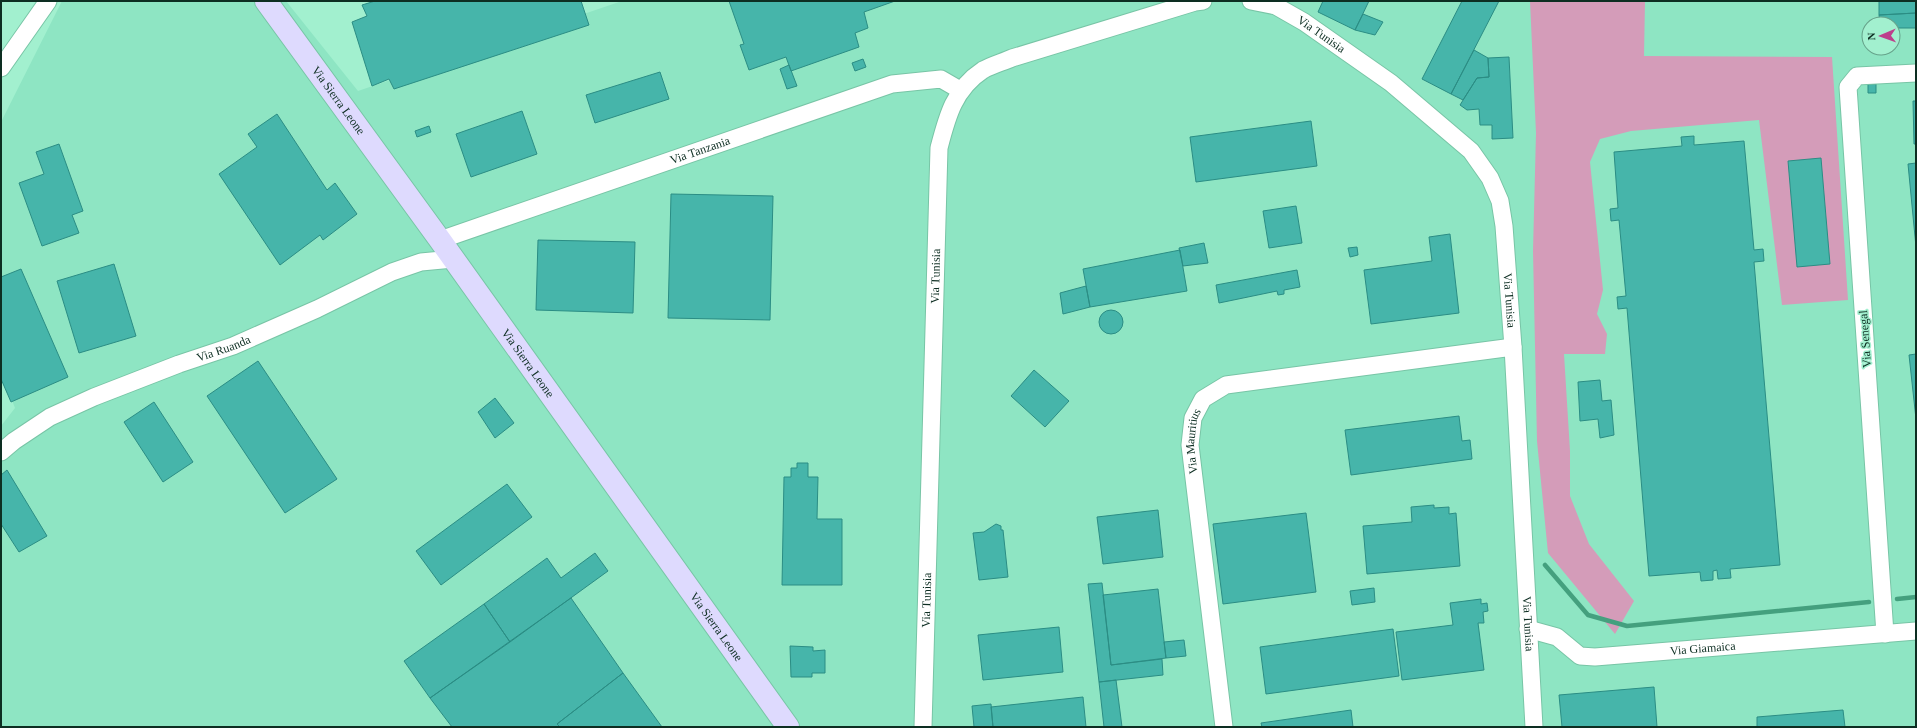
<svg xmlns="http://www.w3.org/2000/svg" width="1917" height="728" viewBox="0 0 1917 728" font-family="Georgia,serif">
  <rect width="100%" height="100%" fill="#a2f0cf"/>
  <!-- built -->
  <path fill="#8ee5c3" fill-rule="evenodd" d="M62,1h224l72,90 264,-90h1294v726h-1915v-301l14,-18 -14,-36v-250zM1869,24h24v24h-24z"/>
  <!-- green -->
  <path fill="#d49cb9" d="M1530,1h115l-1,55 188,1 16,243 -66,5 -23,-185 -128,11 -31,8 -10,23 13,128 -6,24 10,20 -2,20h-41l6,97v45l19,48 45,57 -19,33 -67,-81 -11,-112 -4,-190 3,-118z"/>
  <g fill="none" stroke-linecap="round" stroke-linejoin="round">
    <!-- stream -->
    <path stroke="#44a07e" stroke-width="4.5" d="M1545,565l43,50 39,11 242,-24
      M1897,599l19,-2"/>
  </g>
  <!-- building -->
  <path fill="#46b5aa" stroke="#2b8d84" d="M375,1h206l8,24 -195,64 -5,-10 -17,7 -20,-64 15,-6 -5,-11z
    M729,1h166l-31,11 4,16 -13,5 4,14 -68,24 -5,-14 -37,13 -9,-25 4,-1z
    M1323,1h46l-14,29 -37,-18z
    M1462,1h37l-48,93 -29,-15z
    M1879,1h37v12l-37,2z
    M1916,13v15h-23v-4h-13l-1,-9z
    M1363,14l20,8 -8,13 -20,-5z
    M1474,50l14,8 1,19 -12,1 -14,22 -12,-6z
    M1509,57l4,81 -21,1v-14h-12l-1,-16 -12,1 -7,-5 17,-27 12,-1 -1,-19z
    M863,59l3,8 -11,4 -3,-8z
    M789,65l8,21 -10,3 -7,-20z
    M660,72l9,27 -74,24 -9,-28z
    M1868,84h8v9h-8z
    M1913,101h3v43h-2z
    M522,111l15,43 -66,23 -15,-43z
    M277,114l50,76 8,-7 22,31 -34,26 -3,-5 -40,30 -61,-91 38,-27 -9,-13z
    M1311,121l6,45 -121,16 -6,-45z
    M429,126l2,6 -14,5 -2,-6z
    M1694,136v9l50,-4 10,109 9,-1 1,12 -10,1 26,303 -50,4 1,9 -13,1 -1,-9 -4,1v9l-12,1 -1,-9 -51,4 -22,-268 -9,1 -1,-12 9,-1 -7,-76 -8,1 -1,-12 8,-1 -4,-56 68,-6 -1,-9z
    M59,144l24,67 -11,4 7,18 -37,13 -23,-63 25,-9 -8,-22z
    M1821,158l9,106 -33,3 -9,-106z
    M1916,163v84l-8,-83z
    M671,194l102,2 -3,124 -102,-2z
    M1296,206l6,37 -33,5 -6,-37z
    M1450,234l9,79 -88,11 -7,-54 68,-9 -3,-24z
    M538,240l97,2 -2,71 -97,-3z
    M1204,243l4,20 -25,3 -4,-18z
    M1357,247l1,8 -8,2 -2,-9z
    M1180,250l7,41 -97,16 -7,-38z
    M114,264l22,72 -57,17 -22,-72z
    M21,269l47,108 -57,25 -10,-23v-102z
    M1297,270l3,17 -16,3v4l-6,1 -1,-4 -58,12 -3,-18z
    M1086,286l4,21 -27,7 -3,-21z
    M1099 322a12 12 0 1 1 24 0a12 12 0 1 1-24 0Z
    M1916,354v65l-7,-64z
    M258,361l79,118 -52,34 -78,-117z
    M1034,370l35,31 -24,26 -34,-31z
    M1600,380l2,21 9,-1 3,35 -14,3 -2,-19 -18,2 -2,-39z
    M495,398l19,25 -19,15 -17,-26z
    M154,402l39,60 -30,20 -39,-60z
    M1459,416l3,25 8,-1 2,19 -121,16 -6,-45z
    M797,463h11v14h10l-1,42h25v66h-60l2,-108h7v-9h6z
    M7,470l40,66 -28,16 -18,-28v-49z
    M507,484l25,33 -91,68 -25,-34z
    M1434,505v3l15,-1v7l7,-1 4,53 -93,8 -4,-48 49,-4 -1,-15z
    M1158,510l5,47 -60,7 -6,-47z
    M1306,513l10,79 -93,12 -10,-80z
    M996,524l5,2v4h2l5,47 -29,3 -6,-47 11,-1z
    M595,553l13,18 -98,71 -26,-38 63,-46 14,20z
    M1102,583l9,82 51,-6 1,16 -64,7 -11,-98z
    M1374,588l1,14 -23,3 -2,-14z
    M1158,589l8,69 -55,7 -8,-70z
    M571,598l52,75 -66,51 3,3h-108l-22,-29z
    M1481,599v5l6,-1 1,8 -5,1 1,11h-6l6,47 -82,10 -6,-48 57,-7 -3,-22z
    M484,604l26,38 -80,56 -26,-37z
    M1059,627l4,45 -80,8 -5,-45z
    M1393,629l6,47 -133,18 -6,-47z
    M1184,640l2,16 -20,2 -2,-16z
    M790,646l23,1v4l12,-1v23h-13v4h-21z
    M623,673l39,54h-102l-3,-3z
    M1116,680l6,47h-18l-5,-45z
    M1654,687l3,40h-95l-3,-32z
    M1083,697l3,30h-93l-2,-20z
    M991,704l2,23h-19l-2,-21z
    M1351,710l2,17h-91l-1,-4z
    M1843,710l2,17h-88v-10z"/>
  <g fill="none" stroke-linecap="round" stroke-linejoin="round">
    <defs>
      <g id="street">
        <path id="s1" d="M1251,1l25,5 28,16 87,61 80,68 19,27 10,23 4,25 9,121 21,380"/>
        <path d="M1,68l47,-67"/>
        <path id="s2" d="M440,240l452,-156 49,-5 19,11"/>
        <path id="s3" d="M1,452l13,-11 36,-24 44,-20 85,-33 54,-18 84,-37 75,-37 29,-10 32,-3"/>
        <path id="s4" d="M1528,629l29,8 23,19 15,1 321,-26"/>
        <path d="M1885,634l-37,-547 9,-11 59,-3"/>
        <path id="s5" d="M923,727l16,-579c8,-31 15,-59 44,-78 9,-5 20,-8 29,-12l183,-56 8,-1"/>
        <path id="s6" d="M1224,727l-34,-282 3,-27 10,-19 23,-14 287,-38"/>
      </g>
      <g id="secondary">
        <path id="s7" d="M266,1l174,239 348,487"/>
      </g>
    </defs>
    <!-- street casing -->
    <use href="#street" stroke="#78c5a6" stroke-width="19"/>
    <!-- secondary casing -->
    <use href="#secondary" stroke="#78c5a6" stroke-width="24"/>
    <!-- street -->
    <use href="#street" stroke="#fff" stroke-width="17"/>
    <!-- secondary -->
    <use href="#secondary" stroke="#dedafe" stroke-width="22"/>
  </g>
  <g text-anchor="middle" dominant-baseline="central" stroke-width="3" stroke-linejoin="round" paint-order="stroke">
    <!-- street labels -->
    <g font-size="12" fill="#0d2e22" stroke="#a2f0cf">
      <text stroke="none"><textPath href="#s1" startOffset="79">Via Tunisia</textPath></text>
      <text stroke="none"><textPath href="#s7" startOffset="123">Via Sierra Leone</textPath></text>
      <text stroke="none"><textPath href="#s2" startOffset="275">Via Tanzania</textPath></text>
      <text stroke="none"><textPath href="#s5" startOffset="451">Via Tunisia</textPath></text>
      <text stroke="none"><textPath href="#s1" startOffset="427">Via Tunisia</textPath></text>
      <text transform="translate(1865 339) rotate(-94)">Via Senegal</text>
      <text stroke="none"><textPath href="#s3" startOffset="247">Via Ruanda</textPath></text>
      <text stroke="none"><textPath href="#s7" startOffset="447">Via Sierra Leone</textPath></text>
      <text stroke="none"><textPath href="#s6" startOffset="288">Via Mauritius</textPath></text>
      <text stroke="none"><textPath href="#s5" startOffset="127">Via Tunisia</textPath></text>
      <text stroke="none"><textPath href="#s1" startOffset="751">Via Tunisia</textPath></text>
      <text stroke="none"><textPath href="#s7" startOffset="771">Via Sierra Leone</textPath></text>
      <text stroke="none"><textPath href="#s4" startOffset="183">Via Giamaica</textPath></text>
    </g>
  </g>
  <!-- border -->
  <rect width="1917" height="728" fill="none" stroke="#0d2e22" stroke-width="4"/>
  <!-- north arrow -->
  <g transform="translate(1881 36) rotate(268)"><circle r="19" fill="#a2f0cf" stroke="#66a28a"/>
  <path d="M0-3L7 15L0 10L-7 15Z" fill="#bd3f8c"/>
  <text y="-6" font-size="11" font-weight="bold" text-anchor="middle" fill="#0d2e22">N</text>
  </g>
</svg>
